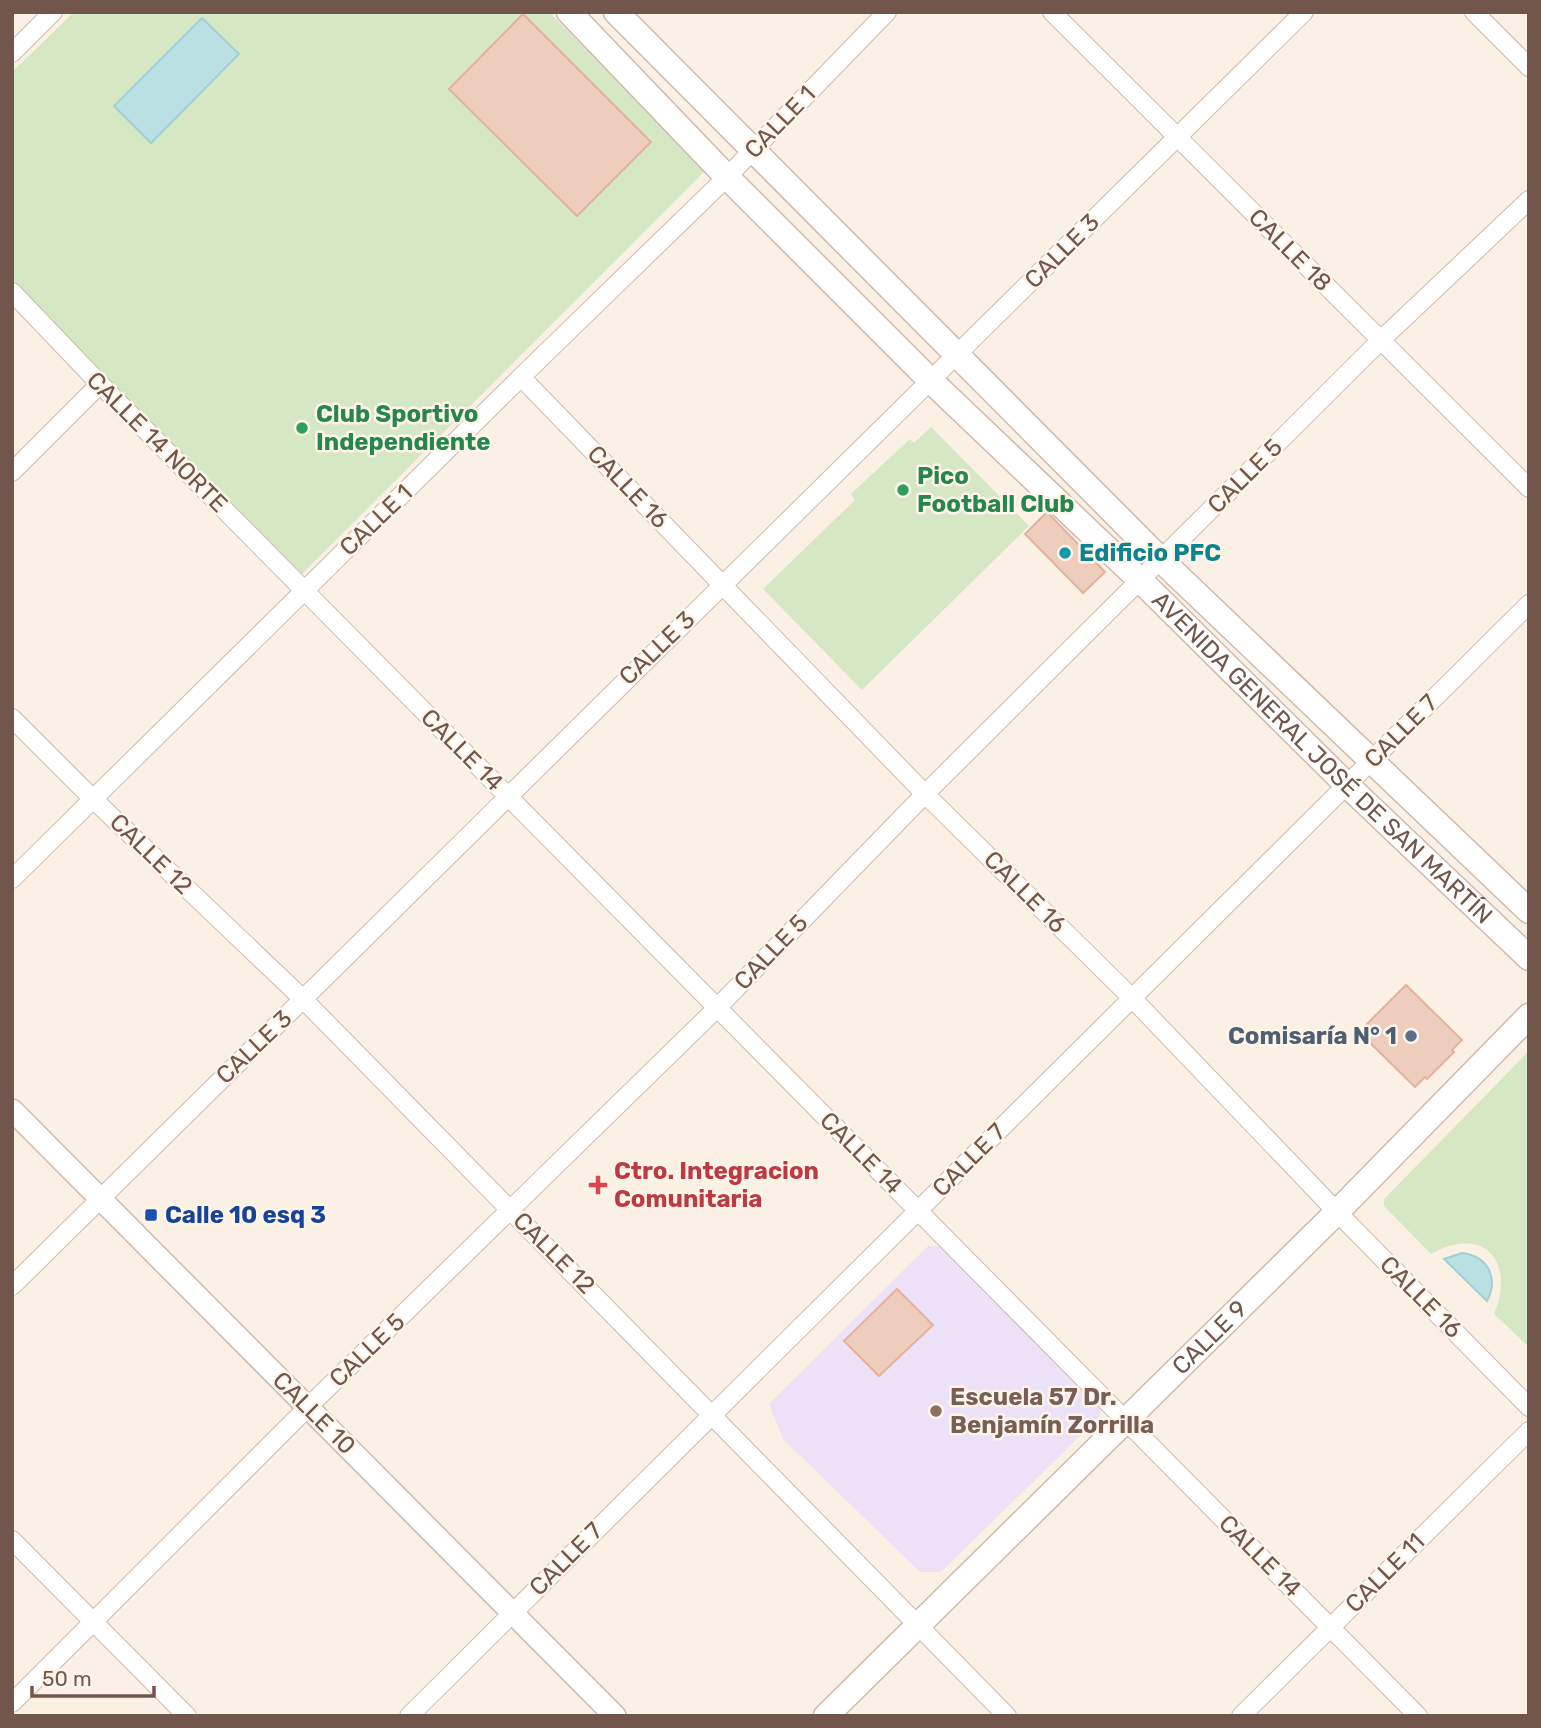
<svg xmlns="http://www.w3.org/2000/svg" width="1541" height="1728" viewBox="0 0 1541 1728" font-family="Rubik,sans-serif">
  <rect width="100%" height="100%" fill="#fbf0e4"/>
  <!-- education -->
  <path fill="#ede1f7" d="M928,1246l14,1 161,158 -4,12 -158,155h-21l-137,-133 -14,-35z"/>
  <!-- green -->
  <path fill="#d5e8c3" d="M74,12h475l157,158 -404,404 -290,-291v-211z
    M931,427l98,99 -167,164 -99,-101 92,-89 -4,-6 59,-55 4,4z
    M1529,1051v296l-35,-33c22,-53 -11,-90 -63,-60l-47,-48v-7z"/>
  <!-- water -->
  <path fill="#bae0e3" stroke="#a1d0d4" stroke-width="2" d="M202,18l37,36 -88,89 -37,-37z
    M1462,1253c26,3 37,25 25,48l-43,-42z"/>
  <!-- building -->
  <path fill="#efcdbd" stroke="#e1b39f" stroke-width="2" d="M523,14l128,128 -74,74 -128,-127z
    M1047,512l58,60 -22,21 -58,-59z
    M1406,985l56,55 -10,10 2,2 -27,27 -2,-2 -10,10 -56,-55z
    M897,1289l36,36 -54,51 -35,-35z"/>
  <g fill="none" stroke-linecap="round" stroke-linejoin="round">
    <defs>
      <path id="minor" d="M1052,12l477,476
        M1474,12l55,55
        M12,53l41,-41
        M12,292l88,92 1318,1332
        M521,377l404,417 207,204 205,214 192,195
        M12,472l88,-88
        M12,718l81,81 210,200 704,717
        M12,879l509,-502 206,-200 160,-165
        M12,1286l1292,-1274
        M12,1540l175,176
        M12,1703l296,-296 409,-399 208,-214 456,-454 148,-140
        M409,1716l1120,-1112
        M1241,1716l288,-285"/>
      <path id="tertiary" d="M12,1110l603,606"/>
      <g id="secondary">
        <path id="s1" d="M569,12l158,165 204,204 210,200 207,205 181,172"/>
        <path d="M616,12l545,548 368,351"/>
        <path id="s2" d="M826,1716l511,-504 192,-196"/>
      </g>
    </defs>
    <!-- minor casing -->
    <use href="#minor" stroke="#cebaae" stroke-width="20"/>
    <!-- tertiary casing -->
    <use href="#tertiary" stroke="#cebaae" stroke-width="24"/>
    <!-- secondary casing -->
    <use href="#secondary" stroke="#d0b9ac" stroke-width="27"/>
    <!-- minor -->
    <use href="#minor" stroke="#fff" stroke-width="18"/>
    <!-- tertiary -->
    <use href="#tertiary" stroke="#fff" stroke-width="21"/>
    <!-- secondary -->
    <use href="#secondary" stroke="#fff" stroke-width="24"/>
  </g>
  <!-- markers -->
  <g fill="#2e9e5b" stroke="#fef5ea" stroke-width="2.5">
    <circle cx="302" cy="428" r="7"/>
    <circle cx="903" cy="490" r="7"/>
  </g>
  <circle fill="#0f9aa8" stroke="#fef5ea" stroke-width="2.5" cx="1065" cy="553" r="7"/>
  <circle fill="#5c6f8a" stroke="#fef5ea" stroke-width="2.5" cx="1411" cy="1036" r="7"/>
  <path fill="#e0444e" stroke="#fef5ea" stroke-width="2.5" d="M594.5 1174.5h7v7h7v7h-7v7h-7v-7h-7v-7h7z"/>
  <rect fill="#1a4fb4" stroke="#fef5ea" stroke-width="2.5" x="144" y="1208" width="14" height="14" rx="3.5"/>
  <circle fill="#8d6e63" stroke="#fef5ea" stroke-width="2.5" cx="936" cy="1411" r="7"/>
  <g text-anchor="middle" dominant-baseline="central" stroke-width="5" stroke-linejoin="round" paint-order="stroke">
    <!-- street labels -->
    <g font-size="24" fill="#72564b" stroke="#fef5ea">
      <text transform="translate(780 122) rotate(-46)">CALLE 1</text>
      <text transform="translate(1290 250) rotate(45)">CALLE 18</text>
      <text transform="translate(1062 251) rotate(-45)">CALLE 3</text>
      <text transform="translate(157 442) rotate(45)">CALLE 14 NORTE</text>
      <text transform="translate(1245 476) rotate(-45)">CALLE 5</text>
      <text transform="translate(628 487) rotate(46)">CALLE 16</text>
      <text transform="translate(376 520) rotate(-44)">CALLE 1</text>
      <text transform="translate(657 648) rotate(-44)">CALLE 3</text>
      <text transform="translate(1401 731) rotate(-45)">CALLE 7</text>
      <text transform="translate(462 750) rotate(45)">CALLE 14</text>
      <text stroke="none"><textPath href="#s1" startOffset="1060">AVENIDA GENERAL JOSÉ DE SAN MARTÍN</textPath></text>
      <text transform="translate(151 854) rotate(44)">CALLE 12</text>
      <text transform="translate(1025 892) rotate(45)">CALLE 16</text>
      <text transform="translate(771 952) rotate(-46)">CALLE 5</text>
      <text transform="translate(254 1047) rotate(-44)">CALLE 3</text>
      <text transform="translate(861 1153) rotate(45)">CALLE 14</text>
      <text transform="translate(969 1160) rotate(-45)">CALLE 7</text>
      <text transform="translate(554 1253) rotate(45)">CALLE 12</text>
      <text transform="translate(1421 1297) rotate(45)">CALLE 16</text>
      <text stroke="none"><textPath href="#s2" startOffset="539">CALLE 9</textPath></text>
      <text transform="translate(367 1350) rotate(-44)">CALLE 5</text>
      <text transform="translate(314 1413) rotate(45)">CALLE 10</text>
      <text transform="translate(1260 1556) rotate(45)">CALLE 14</text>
      <text transform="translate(566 1559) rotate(-45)">CALLE 7</text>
      <text transform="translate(1385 1573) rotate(-45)">CALLE 11</text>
    </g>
    <!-- leisure labels -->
    <g font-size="24" font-weight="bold" fill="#27864d" stroke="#fef5ea" text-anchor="start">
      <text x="316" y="414">Club Sportivo<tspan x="316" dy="28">Independiente</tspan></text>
      <text x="917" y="476">Pico<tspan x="917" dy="28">Football Club</tspan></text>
    </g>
    <!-- culture labels -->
    <g font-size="24" font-weight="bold" fill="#0d838f" stroke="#fef5ea" text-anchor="start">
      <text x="1079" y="553">Edificio PFC</text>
    </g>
    <!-- service labels -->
    <g font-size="24" font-weight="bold" fill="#4e5e75" stroke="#fef5ea" text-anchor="end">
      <text x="1397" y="1036">Comisaría N° 1</text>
    </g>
    <!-- health labels -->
    <g font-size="24" font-weight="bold" fill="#be3a42" stroke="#fef5ea" text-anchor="start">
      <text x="614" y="1171">Ctro. Integracion<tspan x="614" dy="28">Comunitaria</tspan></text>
    </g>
    <!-- transit labels -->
    <g font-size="24" font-weight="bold" fill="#164399" stroke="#fef5ea" text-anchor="start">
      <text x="165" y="1215">Calle 10 esq 3</text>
    </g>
    <!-- education labels -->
    <g font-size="24" font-weight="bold" fill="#785e54" stroke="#fef5ea" text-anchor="start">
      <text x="950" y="1397">Escuela 57 Dr.<tspan x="950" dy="28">Benjamín Zorrilla</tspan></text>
    </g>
  </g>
  <!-- border -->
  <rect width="1541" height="1728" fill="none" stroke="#72564b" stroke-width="28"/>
  <!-- scale -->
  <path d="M32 1686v10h122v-10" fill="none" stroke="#72564b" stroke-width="3.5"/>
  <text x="42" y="1686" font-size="21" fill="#72564b" stroke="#fef5ea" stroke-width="5" paint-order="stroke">50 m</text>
</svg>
